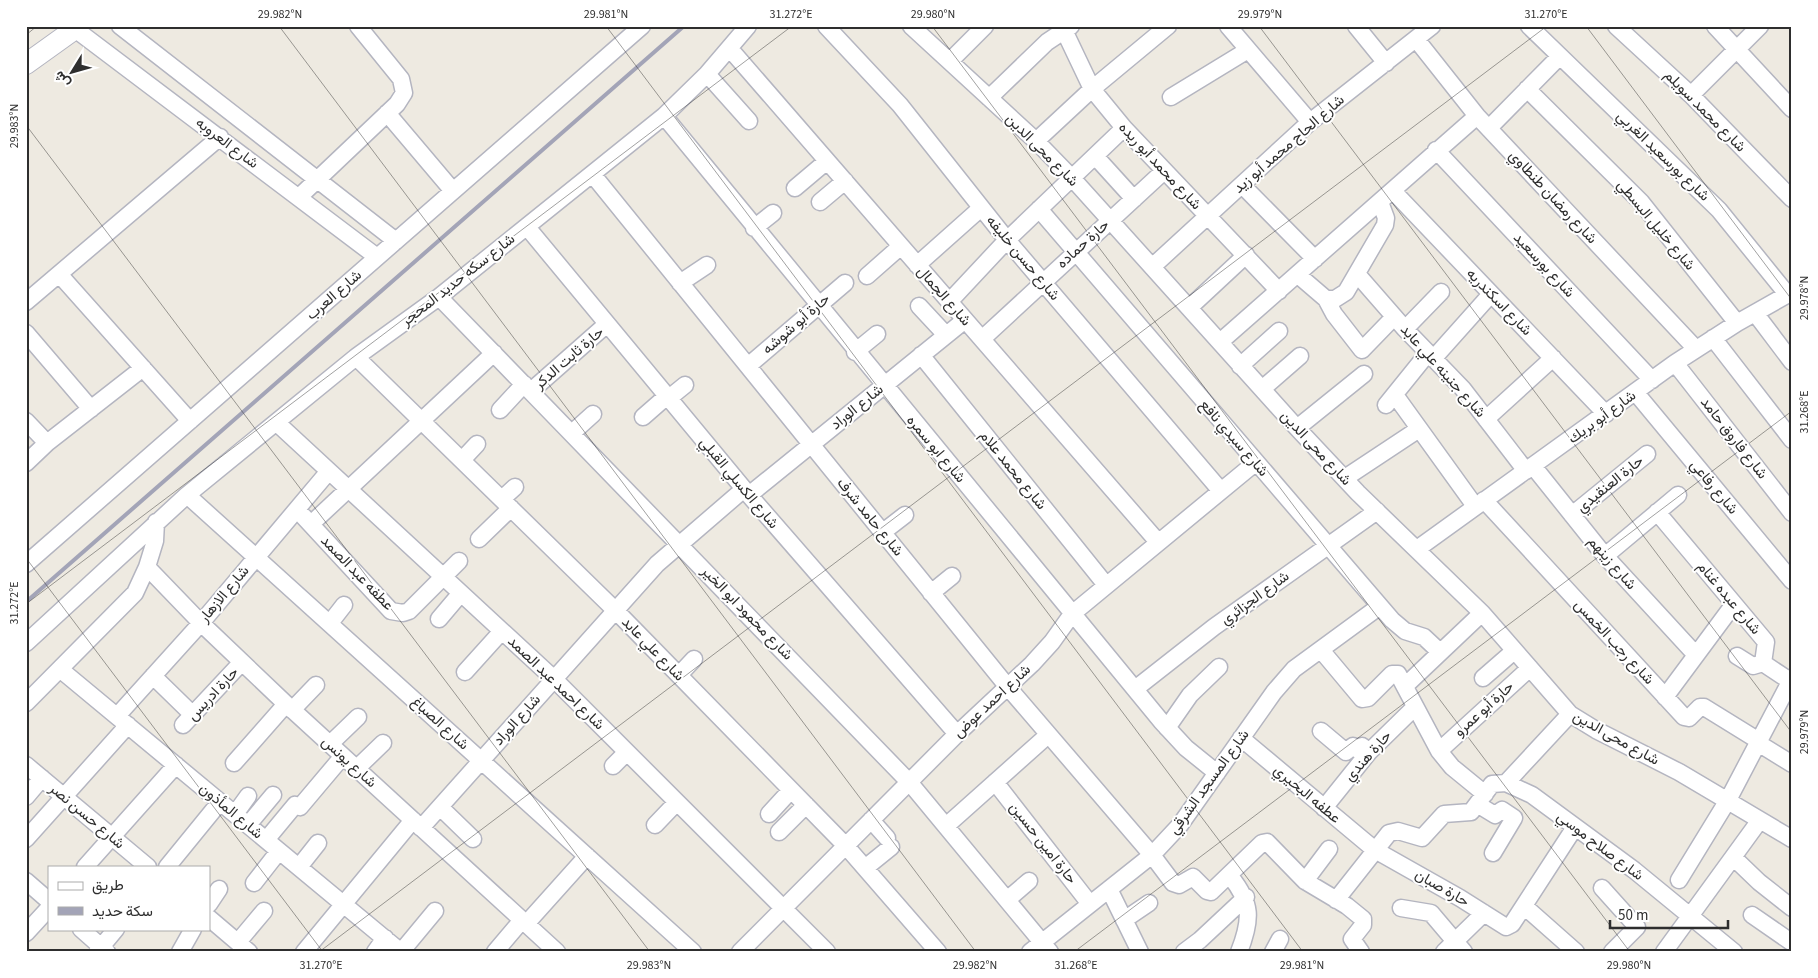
<svg xmlns="http://www.w3.org/2000/svg" width="1818" height="978" viewBox="0 0 1818 978" font-family="'Source Sans 3',Vazirmatn,sans-serif">
  <rect width="100%" height="100%" fill="#eeeae1"/>
  <g fill="none" stroke-linecap="round" stroke-linejoin="round">
    <defs>
      <path id="minor" d="M120,26l276,215
        M826,26l74,79 107,135 214,251
        M911,26l125,115 36,37 225,250 61,65 124,120 88,101 26,16 83,42 113,67
        M1062,26l30,63 32,39 155,163
        M1228,26l82,96
        M1356,26l30,37
        M1529,26l190,184 68,84
        M1616,26l75,69 101,104
        M1715,26l77,83
        M75,29l302,228
        M1416,39l61,77 219,233
        M730,49l428,493
        M950,61l35,-35
        M707,74l42,47
        M1527,89l114,113 96,121
        M1691,95l69,-69
        M1171,97l77,-47
        M989,98l58,-56 24,-16
        M387,113l66,78
        M664,116l497,605 25,27 31,25
        M1489,128l71,-72
        M1036,141l56,-52 76,-63
        M1436,150l216,230
        M1095,156l39,43
        M593,175l414,511 145,169 21,28 6,2 14,-8 14,14 4,1 51,-49 5,-1 38,39 42,25 16,13v6l-11,14 9,13
        M1242,185l73,74
        M795,188l32,-27
        M1393,191l213,223
        M299,197l98,-93 7,-11 -3,-14 -43,-53
        M820,202l25,-21
        M1039,209l353,411 13,11 19,6 16,15
        M527,227l222,268 208,239
        M754,228l19,-15
        M917,265l64,-57
        M1152,267l158,-145 122,-96
        M59,274l131,147
        M1357,274l48,55 58,60 63,82
        M1298,275l28,24h9l11,-7 39,-67 1,-7 -6,-16
        M867,276l34,-30
        M680,283l27,-18
        M439,297l471,486 140,169
        M1326,299l8,15 28,36 32,-33
        M26,302l194,-165
        M949,302l58,-62 117,-112
        M919,306l27,29
        M1189,308l57,-53
        M1755,313l37,49
        M1405,329l36,-37
        M26,333l65,76
        M1713,338l79,102
        M982,339l182,-168
        M1220,342l257,-226
        M855,352l22,-18
        M921,355l185,230
        M356,357l260,254 229,234 93,107
        M1433,359l58,-65
        M1675,363l117,150
        M748,366l97,-83
        M1240,366l39,-35
        M1262,389l38,-33
        M531,391l76,-67
        M1636,393l156,188
        M1395,395l80,111
        M669,398l16,-13
        M1386,405l42,-52
        M500,410l24,-26
        M643,417l24,-21
        M1486,419l67,-61
        M26,421l21,22
        M277,423l277,256 273,273
        M1297,428l67,-54
        M572,433l21,-19
        M462,460l15,-16
        M26,463l21,-20 96,-75
        M1533,466l72,90 91,99
        M1345,478l74,-49
        M187,495l506,457
        M749,495l216,-175
        M502,499l13,-12
        M1484,500l200,217 5,1 11,-11h4l55,34
        M1657,512l109,130 -3,21 27,18
        M1572,515l75,-61
        M303,516l88,95 12,2 6,-2 50,-50
        M311,524l183,-171
        M883,532l22,-17
        M479,539l32,-31
        M1417,549l258,-186 62,-40 55,-31
        M1605,556l73,-61
        M26,564l616,-538
        M147,567l54,56 85,81 271,248
        M931,593l21,-17
        M439,619l22,-26
        M330,623l14,-18
        M26,643l161,-148 169,-138 83,-60 225,-181 43,-42 41,-48
        M1321,650l41,49 6,-1 24,-24h6l41,77 13,16 33,27
        M1737,656l16,10 10,-3
        M61,670l340,282 34,-41
        M465,672l37,-41
        M679,675l15,-16
        M153,676l40,39
        M1483,678l31,-27
        M1406,685l76,-72
        M1135,689l79,-62 163,-116
        M1665,697l69,-93
        M26,703l109,-110 12,-26 8,-26 1,-19
        M292,710l24,-25
        M117,716l84,-93 128,-152
        M183,725l59,-63
        M1167,728l23,-33 29,-28
        M1321,731l25,21 7,-6 5,4 4,-4 7,6
        M1241,738l134,112 85,48 46,29 6,-3 63,-97
        M1758,743l34,21
        M330,744l28,-27
        M1439,751l91,-83
        M234,763l52,-59
        M26,765l122,102
        M613,766l14,-14
        M356,769l27,-26
        M995,782l95,122
        M1506,783l64,-69
        M26,797l16,-19
        M1477,804l18,11 7,-5 12,8 -21,35
        M440,807l33,32
        M1324,808l45,-56 46,-45
        M235,814l13,-18
        M769,814l22,-24
        M871,820l16,18
        M248,825l25,-30
        M655,825l22,-23
        M946,826l102,-91
        M421,828l236,-264 87,-75
        M779,832l27,-27
        M26,839l102,-114
        M266,840l29,-35 5,2 43,-51
        M1734,858l25,24 33,26
        M85,867l91,-102
        M167,867l53,-65
        M299,867l19,-24
        M865,868l26,-21
        M1230,876c22,27 22,43 9,76
        M1679,880l49,-80 64,-122
        M26,881l23,20
        M1305,881l24,-32
        M254,883l25,-32
        M1602,888l35,39 -25,25
        M1109,889l31,63
        M1008,899l21,-18
        M1336,900l53,-67 9,-2 24,7 22,-24 27,-2 21,-28 14,-1 26,12 102,75 100,82
        M209,904l10,-15
        M1524,906l52,46
        M1401,908l30,5 33,39
        M1752,915l39,27
        M209,918l40,34
        M1124,920l25,-17
        M526,924l61,-68
        M81,929l26,23
        M26,933l23,-25
        M238,942l26,-31
        M97,952l19,-23
        M180,952l13,-23
        M304,952l109,-132
        M375,952l10,-14
        M495,952l27,-32
        M740,952l217,-218 75,-70 20,-22 20,-28 183,-151
        M1030,952l122,-97 28,-30 94,-133 20,-23 86,-63
        M1184,952l16,-12 46,-43
        M1273,952l7,-13
        M1444,952l40,-39
        M1664,952l96,-132"/>
      <path id="tertiary" d="M26,64l53,-38"/>
    </defs>
    <!-- minor casing -->
    <use href="#minor" stroke="#b4b5c0" stroke-width="19"/>
    <!-- tertiary casing -->
    <use href="#tertiary" stroke="#b4b5c0" stroke-width="22"/>
    <!-- minor -->
    <use href="#minor" stroke="#fff" stroke-width="16"/>
    <!-- tertiary -->
    <use href="#tertiary" stroke="#fff" stroke-width="20"/>
    <!-- rail -->
    <path stroke="#a3a4b7" stroke-width="4" d="M26,602l658,-576"/>
  </g>
  <!-- ticks -->
  <path fill="none" stroke="#2e2e2e" stroke-width="1" stroke-opacity="0.45" d="M279,26l697,926M606,26l697,926M932,26l698,926M1259,26l533,707M1586,26l206,274M26,35l11,-9M26,125l624,827M26,558l297,394M26,604l766,-578M319,952l1228,-926M1074,952l718,-541"/>
  <g text-anchor="middle" dominant-baseline="central" stroke-width="4" stroke-linejoin="round" paint-order="stroke">
    <!-- street labels -->
    <g font-size="15" fill="#2e2e2e" stroke="#fff">
      <text transform="translate(1705 111) rotate(45)">شارع محمد سويلم</text>
      <text transform="translate(227 143) rotate(37)">شارع العروبه</text>
      <text transform="translate(1289 144) rotate(-41)">شارع الحاج محمد أبو زيد</text>
      <text transform="translate(1042 150) rotate(45)">شارع محى الدين</text>
      <text transform="translate(1663 156) rotate(44)">شارع بورسعيد الغربي</text>
      <text transform="translate(1160 166) rotate(47)">شارع محمد أبو ريده</text>
      <text transform="translate(1553 197) rotate(47)">شارع رمضان طنطاوي</text>
      <text transform="translate(1656 225) rotate(50)">شارع خليل البسطي</text>
      <text transform="translate(1083 244) rotate(-42)">حارة حماده</text>
      <text transform="translate(1023 258) rotate(50)">شارع حسن خليفه</text>
      <text transform="translate(1544 265) rotate(47)">شارع بورسعيد</text>
      <text transform="translate(458 280) rotate(-38)">شارع سكه حديد المحجر</text>
      <text transform="translate(334 295) rotate(-41)">شارع العرب</text>
      <text transform="translate(944 296) rotate(49)">شارع الجمال</text>
      <text transform="translate(1499 302) rotate(46)">شارع اسكندريه</text>
      <text transform="translate(796 324) rotate(-41)">حارة أبو شوشه</text>
      <text transform="translate(569 358) rotate(-41)">حارة ثابت الدكر</text>
      <text transform="translate(1443 371) rotate(48)">شارع جنينه علي عابد</text>
      <text transform="translate(857 407) rotate(-39)">شارع الوراد</text>
      <text transform="translate(1602 417) rotate(-36)">شارع أبو بريك</text>
      <text transform="translate(1234 438) rotate(49)">شارع سيدي نافع</text>
      <text transform="translate(1734 438) rotate(52)">شارع فاروق حامد</text>
      <text transform="translate(1316 448) rotate(47)">شارع محى الدين</text>
      <text transform="translate(936 449) rotate(50)">شارع ابو سمره</text>
      <text transform="translate(1013 470) rotate(51)">شارع محمد علام</text>
      <text transform="translate(739 483) rotate(50)">شارع الكسلي القبلي</text>
      <text transform="translate(1610 484) rotate(-39)">حارة العنقيدي</text>
      <text transform="translate(1714 487) rotate(50)">شارع رفاعي</text>
      <text transform="translate(870 517) rotate(51)">شارع حامد شرف</text>
      <text transform="translate(1612 563) rotate(49)">شارع زينهم</text>
      <text transform="translate(357 573) rotate(46)">عطفه عبد الصمد</text>
      <text transform="translate(224 594) rotate(-50)">شارع الازهار</text>
      <text transform="translate(1255 598) rotate(-36)">شارع الجزائري</text>
      <text transform="translate(1729 598) rotate(50)">شارع عبده غنام</text>
      <text transform="translate(747 613) rotate(46)">شارع محمود ابو الخير</text>
      <text transform="translate(1614 642) rotate(47)">شارع رجب الخمس</text>
      <text transform="translate(653 649) rotate(46)">شارع علي عابد</text>
      <text transform="translate(556 683) rotate(44)">شارع احمد عبد الصمد</text>
      <text transform="translate(213 694) rotate(-47)">حارة ادريس</text>
      <text transform="translate(992 701) rotate(-43)">شارع احمد عوض</text>
      <text transform="translate(1484 709) rotate(-42)">حارة أبو عمرو</text>
      <text transform="translate(517 720) rotate(-48)">شارع الوراد</text>
      <text transform="translate(440 723) rotate(42)">شارع الصباغ</text>
      <text transform="translate(1616 738) rotate(29)">شارع محى الدين</text>
      <text transform="translate(1368 756) rotate(-48)">حارة هندي</text>
      <text transform="translate(349 762) rotate(42)">شارع يونس</text>
      <text transform="translate(1209 782) rotate(-54)">شارع المسجد الشرقي</text>
      <text transform="translate(1307 794) rotate(40)">عطفه البحيري</text>
      <text transform="translate(231 811) rotate(40)">شارع المأذون</text>
      <text transform="translate(87 816) rotate(40)">شارع حسن نصر</text>
      <text transform="translate(1043 843) rotate(52)">حارة امين حسين</text>
      <text transform="translate(1600 846) rotate(37)">شارع صلاح موسي</text>
      <text transform="translate(1442 888) rotate(30)">حارة صبان</text>
    </g>
  </g>
  <!-- border -->
  <rect width="1818" height="978" fill="none" stroke="#ffffff" stroke-width="55"/>
  <!-- legend -->
  <rect x="48" y="866" width="162" height="65" fill="#ffffff" stroke="#ababab"/>
  <rect x="58" y="882" width="25" height="8" fill="#ffffff" stroke="#ababab"/>
  <text x="92" y="890" font-size="15" fill="#2e2e2e">طريق</text>
  <rect x="58" y="907" width="25" height="8" fill="#a3a4b7" stroke="#ababab"/>
  <text x="92" y="916" font-size="15" fill="#2e2e2e">سكة حديد</text>
  <!-- north arrow -->
  <g transform="translate(72 72) rotate(233)" stroke="#ffffff" stroke-width="4" paint-order="stroke">
  <path d="M0-4L9 19L0 12L-9 19Z" fill="#2e2e2e"/>
  <text y="-8" font-size="14" font-weight="bold" text-anchor="middle" fill="#2e2e2e">ش</text>
  </g>
  <!-- scale -->
  <path d="M1610 920v8h118v-8" fill="none" stroke="#2e2e2e" stroke-width="2.5"/>
  <text x="1618" y="920" font-size="15" fill="#2e2e2e" stroke="#ffffff" stroke-width="4" paint-order="stroke">50 m</text>
  <rect x="28" y="28" width="1762" height="922" fill="none" stroke="#2e2e2e" stroke-width="2"/>
  <g font-size="12" text-anchor="middle" fill="#2e2e2e">
    <text x="280" y="18">29.982°N</text>
    <text x="606" y="18">29.981°N</text>
    <text x="791" y="18">31.272°E</text>
    <text x="933" y="18">29.980°N</text>
    <text x="1260" y="18">29.979°N</text>
    <text x="1546" y="18">31.270°E</text>
    <text transform="translate(14 126) rotate(-90)" y="4">29.983°N</text>
    <text transform="translate(1804 298) rotate(-90)" y="4">29.978°N</text>
    <text transform="translate(1804 412) rotate(-90)" y="4">31.268°E</text>
    <text transform="translate(14 603) rotate(-90)" y="4">31.272°E</text>
    <text transform="translate(1804 732) rotate(-90)" y="4">29.979°N</text>
    <text x="321" y="969">31.270°E</text>
    <text x="649" y="969">29.983°N</text>
    <text x="975" y="969">29.982°N</text>
    <text x="1076" y="969">31.268°E</text>
    <text x="1302" y="969">29.981°N</text>
    <text x="1629" y="969">29.980°N</text>
  </g>
</svg>
